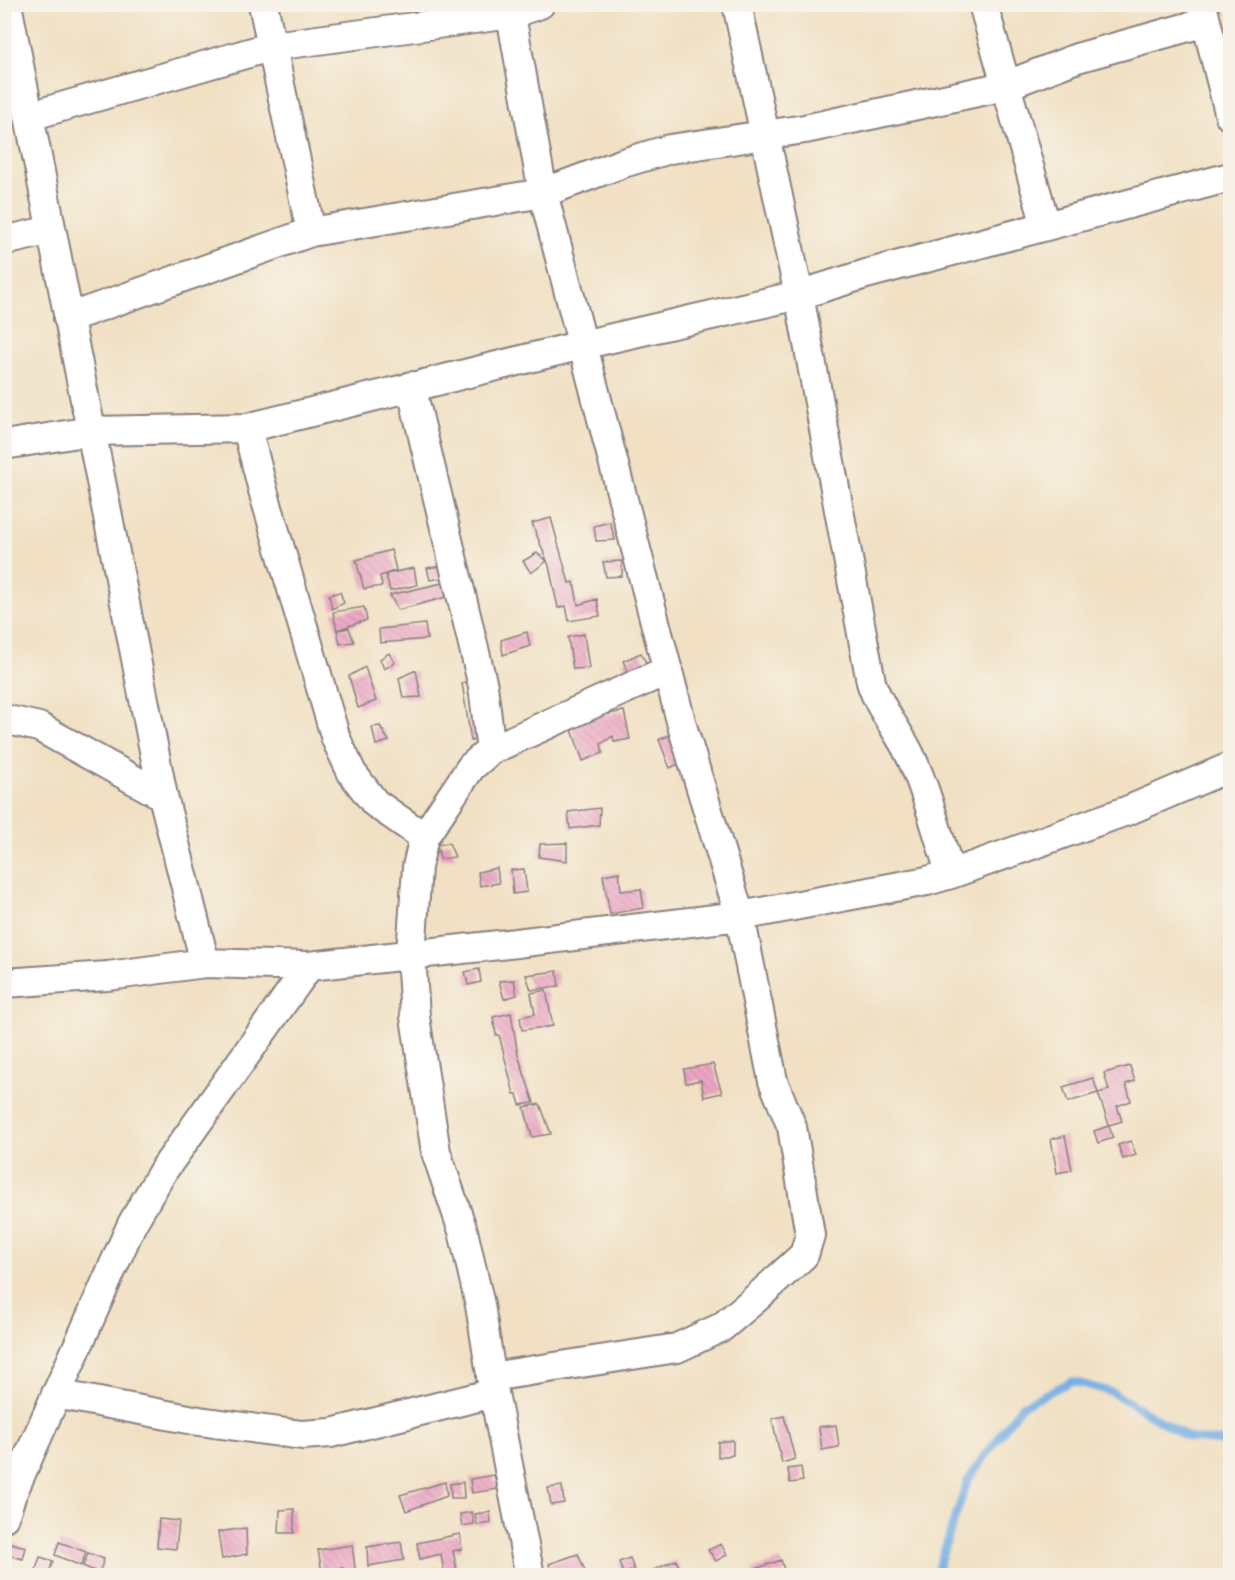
<svg xmlns="http://www.w3.org/2000/svg" width="1235" height="1580" viewBox="0 0 1235 1580" font-family="'Shantell Sans',sans-serif">
  <defs>
    <pattern id="building-back-hatch" width="6" height="6" patternUnits="userSpaceOnUse" patternTransform="scale(1.5)"><rect width="6" height="6" fill="#eca5c3"/><path d="M-1 5l2 2M0 0l6 6M5-1l2 2" fill="none" stroke="#ca8ea8"/></pattern>
  </defs>
  <rect width="100%" height="100%" fill="#f7f3e8"/>
  <filter id="ink" filterUnits="userSpaceOnUse"><feTurbulence type="fractalNoise" baseFrequency=".0167" numOctaves="2"/><feDisplacementMap in="SourceGraphic" scale="12" xChannelSelector="R" yChannelSelector="G"/><feConvolveMatrix kernelMatrix="1 2 1 2 8 2 1 2 1" color-interpolation-filters="sRGB"/></filter>
  <filter id="wash" filterUnits="userSpaceOnUse"><feTurbulence type="fractalNoise" baseFrequency=".008" numOctaves="4" result="noise"/><feDisplacementMap in="SourceGraphic" scale="24" xChannelSelector="R" yChannelSelector="G"/><feGaussianBlur stdDeviation="1.35" result="paint"/><feColorMatrix in="noise" values="0 0 0 0 0 0 0 0 0 0 0 0 0 0 0 0 0 1.4 0 .05"/><feComposite in="paint" operator="in"/></filter>
  <g filter="url(#wash)">
    <rect width="100%" height="100%" fill="#f1e0c3"/>
    <g fill="none" stroke-linecap="round" stroke-linejoin="round">
      <!-- stream -->
      <path stroke="#74aee4" stroke-width="8" d="M935,1576l33,-96 53,-74 51,-25 40,11 77,46 41,5"/>
    </g>
    <g id="blocks">
      <!-- building -->
      <path fill="url(#building-back-hatch)" d="M551,518l18,65 5,-1 4,23 19,-6 3,17 -31,5 -3,-15 -8,2 -9,-42 -17,-43z
        M610,522l5,18 -19,1 -2,-15z
        M391,550l5,20 -10,4 28,-6 3,17 -27,6 -4,-17 -6,2 2,10 -18,3 -8,-29z
        M537,553l10,8 -16,12 -8,-12z
        M622,561v15l-16,1 -3,-15z
        M442,566v12l-12,2 -3,-12z
        M451,581l3,14 -56,15 -8,-15z
        M340,592l4,11 -12,6 -3,-14z
        M364,607l3,13 -30,10 12,-2 5,14 -14,2 -7,-32z
        M425,624l2,15 -47,4 -1,-14z
        M527,632l3,14 -27,9 -2,-15z
        M584,634l5,34 -16,1 -5,-32z
        M389,653l6,10 -11,6 -4,-10z
        M641,653l8,15 -19,9 -7,-16z
        M365,667l11,34 -18,7 -9,-32z
        M416,670l5,27 -18,1 -4,-20z
        M477,680l7,59 -13,2 -9,-58z
        M624,711l6,28 -16,3 -1,-6 -12,8 2,9 -20,8 -12,-34 23,-10z
        M380,726l9,15 -13,4 -4,-18z
        M678,731l9,29 -17,8 -11,-28z
        M600,808l-1,17 -29,4 -2,-17z
        M449,843l6,14 -15,2 -3,-14z
        M567,843v18l-28,-4 1,-13z
        M497,868l2,15 -19,3 -2,-14z
        M524,869l3,23 -14,2 -2,-24z
        M619,872l2,19 20,-2 3,19 -34,6 -7,-39z
        M479,969l2,13 -13,3 -3,-13z
        M557,971l2,15 -28,4 -5,-15z
        M514,980l3,15 -13,4 -5,-18z
        M546,990l7,36 -31,4 -2,-13 15,-3 -4,-21z
        M511,1013l7,42 16,48 -14,2 -3,-11h-3l-15,-59h-3l-3,-18z
        M713,1064l9,29 -18,4 -3,-17 -15,3 -2,-14z
        M1130,1066l5,15 -9,3 5,17 -14,5 5,15 -13,4 -11,-32 11,-3 -5,-17z
        M1093,1078l5,15 -30,9 -5,-15z
        M540,1104l11,30 -19,3 -8,-30z
        M1109,1126l4,12 -15,5 -4,-12z
        M1065,1136l7,34 -15,3 -6,-34z
        M1131,1141l5,14 -13,4 -5,-14z
        M784,1416l11,43 -13,4 -10,-44z
        M836,1425l3,22 -17,3 -3,-23z
        M733,1440v15l-15,2v-15z
        M801,1467l2,14 -13,2 -2,-14z
        M494,1475l4,14 -26,4 -2,-14z
        M445,1482l2,14 -41,15 -6,-16z
        M463,1482l1,16h-13l-1,-14z
        M562,1486l2,17 -13,2 -3,-17z
        M294,1509v24h-15l1,-23z
        M472,1512l2,12 -12,2 -2,-12z
        M490,1512l1,11 -14,2 -2,-11z
        M159,1519l20,2 -3,28 -19,-2z
        M246,1528l1,26 -25,5 -4,-27z
        M460,1534l2,15 -9,2 4,19 -13,2 -3,-18 -21,5 -3,-16z
        M59,1542l27,10 -5,14 -26,-11z
        M401,1542l3,18 -36,6 -1,-19z
        M11,1543l15,4 -3,12 -15,-4z
        M721,1544l6,11 -11,6 -8,-11z
        M352,1545l4,30h-12l-1,-7 -21,4 -4,-22z
        M88,1553l16,6 -5,14 -16,-7z
        M578,1554l7,17 -16,4h-16l-4,-11z
        M40,1557l13,4 -5,14h-14z
        M630,1558l4,12 -11,4 -4,-12z
        M676,1560l7,15h-30l-2,-4z
        M781,1560l4,13 -31,2 -2,-5z
        M306,1569v6h-20l-1,-2z
        M435,1570l1,5h-30l-1,-1z"/>
    </g>
  </g>
  <g filter="url(#ink)">
    <use href="#blocks" fill-opacity="0" stroke="#8a817f" stroke-width="1.5"/>
    <g fill="none" stroke-linecap="round" stroke-linejoin="round">
      <defs>
        <path id="minor" d="M7,4l156,792 42,167
          M263,4l48,228
          M737,4l62,291 72,387c8,26 27,48 39,73 18,37 27,80 41,119
          M983,4l63,222
          M1202,5l28,111
          M30,116l243,-70 238,-32 29,-10
          M4,241l47,-11
          M68,318l243,-86 232,-39 80,-30 47,-14 135,-20 200,-43 72,-28 129,-36
          M411,386l72,300 8,64
          M247,428l17,66 72,245 16,34 23,30 49,34
          M4,445l87,-14 156,-3 335,-83 217,-50 67,-21 364,-97
          M4,719l35,8 124,69
          M4,983l104,-7 97,-13 104,3 199,-22 232,-28 187,-35 24,-7 178,-64 101,-43
          M491,1377l186,-29 45,-21 32,-27 50,-45 6,-20 -18,-108 -19,-46 -33,-165 -57,-187 -140,-536 -34,-189
          M56,1394l143,27 103,14 29,-2 163,-40
          M4,1517l8,-23 120,-270 31,-53 146,-205
          M530,1576l-36,-183 -14,-88 -17,-74 -27,-79 -21,-135 -4,-63 6,-87 7,-30 47,-70 20,-17 177,-80"/>
      </defs>
      <!-- minor casing -->
      <use href="#minor" stroke="#8a817f" stroke-width="32"/>
      <!-- minor -->
      <use href="#minor" stroke="#fff" stroke-width="28"/>
    </g>
  </g>
  <!-- margin -->
  <rect width="1235" height="1580" fill="none" stroke="#f7f3e8" stroke-width="24"/>
</svg>
